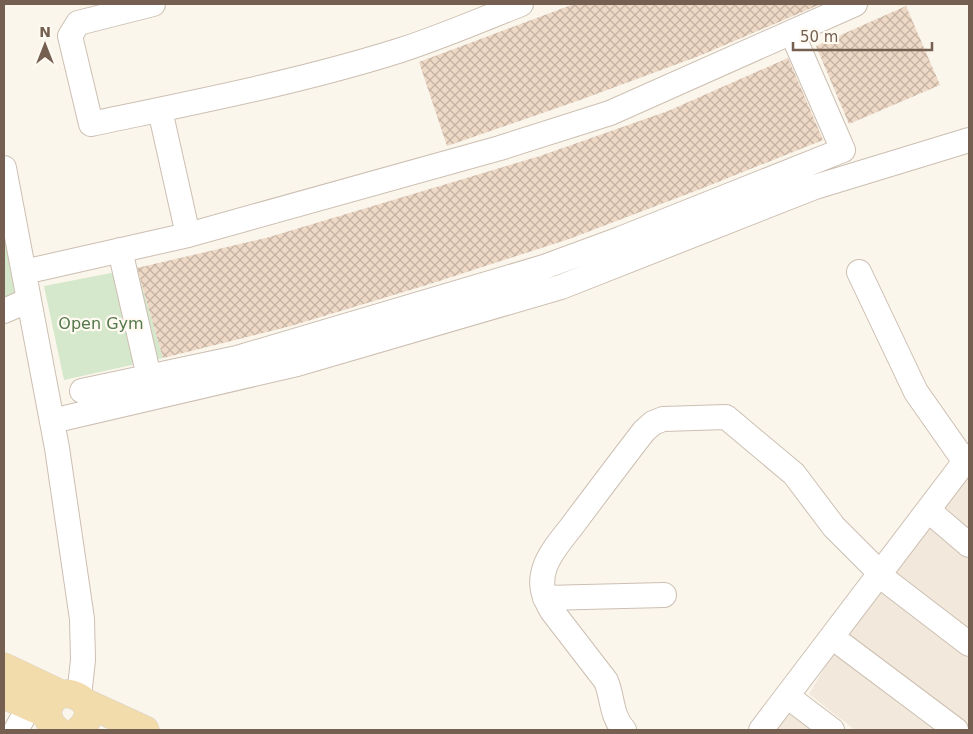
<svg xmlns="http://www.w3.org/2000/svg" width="973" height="734" viewBox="0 0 973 734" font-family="'DejaVu Sans',sans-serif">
  <defs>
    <pattern id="building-cross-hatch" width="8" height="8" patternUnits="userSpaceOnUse" patternTransform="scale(1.25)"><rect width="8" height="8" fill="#eed8c6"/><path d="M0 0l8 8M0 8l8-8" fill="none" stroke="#c5b2a3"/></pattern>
  </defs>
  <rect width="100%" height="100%" fill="#fbf6ec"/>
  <!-- residential -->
  <path fill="#f2e8db" d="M969,471v57l-25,-22z
    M931,524l38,35v71l-74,-58z
    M880,588l89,70v69l-122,-94z
    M833,654l101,76h-79l-46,-36z
    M790,711l25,19h-40z"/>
  <!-- park -->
  <path fill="#d5e8cb" d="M4,219l18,79 -18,8z
    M137,268l26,90 -99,22 -20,-94z"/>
  <!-- building -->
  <path fill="url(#building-cross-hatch)" d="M574,4h247l-122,52 -119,44 -133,46 -28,-84z
    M906,6l34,79 -91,39 -33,-78z
    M788,58l35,82 -125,50 -129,49 -139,45 -139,42 -128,32 -26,-90 129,-30 274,-82 128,-45z"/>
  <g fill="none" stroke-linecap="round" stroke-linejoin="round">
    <defs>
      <path id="minor" d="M153,4l-75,19 -8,13 21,88c104,-22 209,-42 310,-74 40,-13 80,-30 120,-46
        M160,110l28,125
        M4,168l53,280 25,171 1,41 -4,36
        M120,250l29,127
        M24,272l164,-37 312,-87 110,-35 245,-109
        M859,272l57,120 47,67 3,1
        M4,311l25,-11
        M82,391l155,-33 307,-91 76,-28 223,-89 -51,-117
        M52,421l245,-57 264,-77 254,-100 154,-47
        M928,510l41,35
        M545,598l119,-3
        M832,637l124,93
        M787,696l45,34
        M16,730l13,-23
        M624,730c-13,-14 -11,-32 -18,-49l-54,-70c-9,-15 -13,-27 -7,-44 5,-15 18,-29 27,-41 24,-32 48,-64 72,-95l9,-8 10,-4 63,-2 68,57 40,53 44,44 1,4 90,69
        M761,730l208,-274"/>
      <path id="major" d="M4,667l57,27
        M4,695l43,19
        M86,703l59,27
        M57,730c-7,-5 -10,-12 -9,-20 7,-34 62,-8 31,20"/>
    </defs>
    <!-- minor casing -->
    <use href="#minor" stroke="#ccbfb2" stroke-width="26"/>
    <!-- major casing -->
    <use href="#major" stroke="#d8d2ce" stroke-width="29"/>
    <!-- minor -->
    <use href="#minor" stroke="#fff" stroke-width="24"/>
    <!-- major -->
    <use href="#major" stroke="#f2dcab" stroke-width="28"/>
  </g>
  <g text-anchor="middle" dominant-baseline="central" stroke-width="4.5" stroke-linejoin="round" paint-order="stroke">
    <!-- park labels -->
    <g font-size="16" fill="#54784a" stroke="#fefaf2">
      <text x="101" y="323">Open Gym</text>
    </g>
  </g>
  <!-- border -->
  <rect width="973" height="734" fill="none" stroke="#745f50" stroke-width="10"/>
  <!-- north arrow -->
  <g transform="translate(45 45)" stroke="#fefaf2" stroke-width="4" paint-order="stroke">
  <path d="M0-4L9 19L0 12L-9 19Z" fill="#745f50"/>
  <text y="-8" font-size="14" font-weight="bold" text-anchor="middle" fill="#745f50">N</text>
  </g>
  <!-- scale -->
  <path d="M793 42v8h139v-8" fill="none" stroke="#745f50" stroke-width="2.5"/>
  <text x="800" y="42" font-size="15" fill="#745f50" stroke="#fefaf2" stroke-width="4" paint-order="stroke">50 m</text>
</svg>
